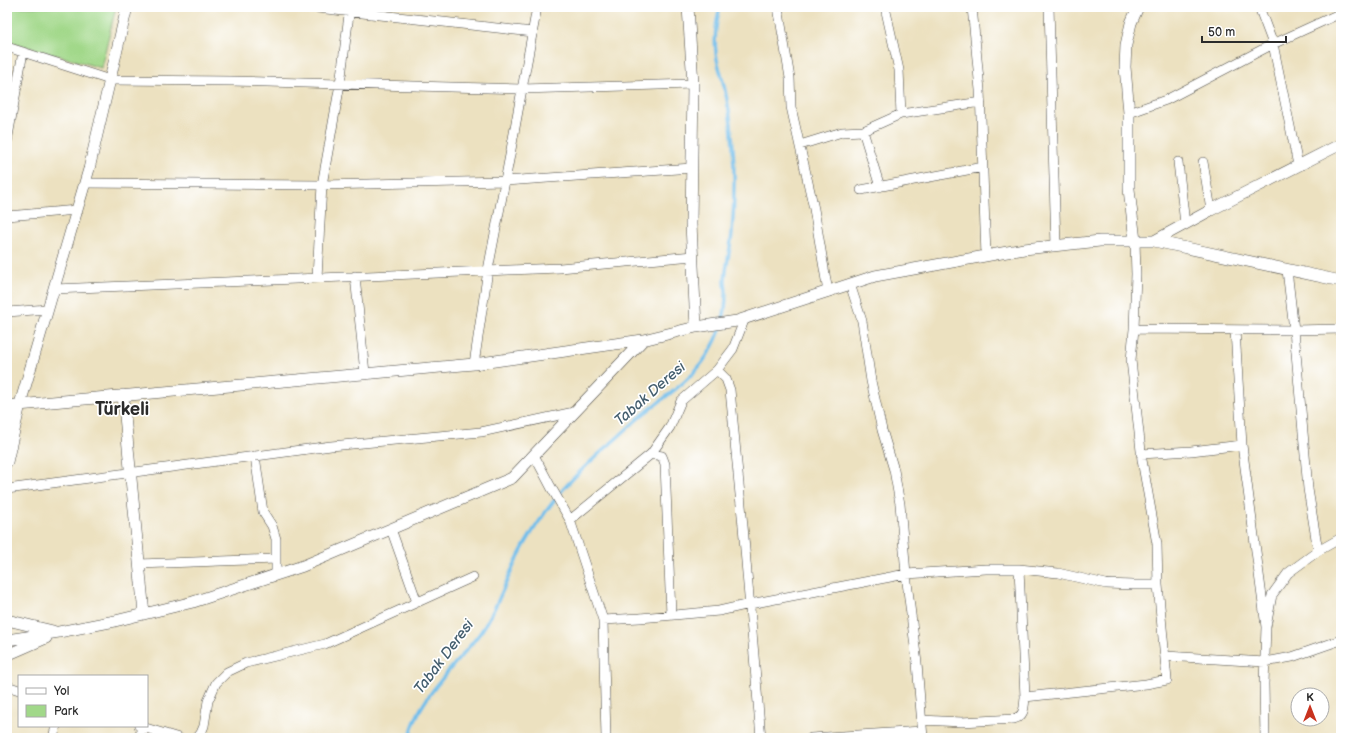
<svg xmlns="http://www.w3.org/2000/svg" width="1348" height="745" viewBox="0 0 1348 745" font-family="'Balsamiq Sans',sans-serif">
  <rect width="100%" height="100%" fill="#fff"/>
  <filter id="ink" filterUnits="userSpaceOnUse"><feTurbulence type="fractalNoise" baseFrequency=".025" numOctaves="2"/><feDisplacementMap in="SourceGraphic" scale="8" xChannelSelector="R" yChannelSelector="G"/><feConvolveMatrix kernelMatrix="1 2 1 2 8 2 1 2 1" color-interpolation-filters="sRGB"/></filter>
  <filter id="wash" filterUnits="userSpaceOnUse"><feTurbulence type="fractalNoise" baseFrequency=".012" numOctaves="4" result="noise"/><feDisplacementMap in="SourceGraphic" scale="16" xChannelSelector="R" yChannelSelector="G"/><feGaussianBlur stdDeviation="0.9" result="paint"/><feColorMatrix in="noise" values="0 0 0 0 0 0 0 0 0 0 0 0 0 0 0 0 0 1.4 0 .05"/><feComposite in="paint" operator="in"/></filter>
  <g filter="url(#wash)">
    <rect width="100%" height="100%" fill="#ece1c0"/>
    <!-- green -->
    <path fill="#a1d889" stroke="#66825a" d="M7,7h109l-15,61 -94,-27z"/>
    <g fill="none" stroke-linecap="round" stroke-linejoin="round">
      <!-- stream -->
      <path stroke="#71beeb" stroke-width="3.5" d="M410,738c5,-37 48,-75 70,-105 16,-22 24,-48 36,-72 12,-24 27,-47 44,-68 17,-21 38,-38 58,-56 9,-8 18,-17 28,-25 23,-18 47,-33 62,-58 12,-18 18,-39 18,-61 0,-4 -1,-8 -1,-12 1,-16 5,-31 7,-47 3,-37 3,-73 -1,-110 -2,-15 -5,-31 -9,-46 -2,-8 -5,-16 -6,-25 -2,-16 0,-31 4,-46"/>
    </g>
  </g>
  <g filter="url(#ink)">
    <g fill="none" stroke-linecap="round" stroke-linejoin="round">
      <defs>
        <path id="minor" d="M308,7l225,25
          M778,7l12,71 1,29 23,102 14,83
          M885,7l14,63 2,44
          M972,7l8,83 6,166
          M1049,7l7,239
          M1259,7l14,37 25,121
          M7,47l103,33 122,1 290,8 171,-5
          M1129,113l37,-13 107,-56 68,-31
          M863,131l17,56
          M7,142l16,-90
          M800,145l42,-13 21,-1 38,-17 80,-12
          M1178,162l7,62
          M1203,162l8,48
          M85,183l237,2 183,-4 187,-13
          M861,190l122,-23
          M7,216l70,-6
          M1287,270l7,60 14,159 10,62
          M355,276l10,97
          M317,278l5,-93 18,-101 10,-77
          M850,284l12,37 9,60 11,49 12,40 6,34 6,70 11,89 6,75
          M54,289l506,-21 133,-12
          M7,312l41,-3
          M1134,329l160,1 47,-1
          M1235,330l7,115 24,182
          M474,364l14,-94 22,-115 27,-148
          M717,370l9,9 4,11 13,136 18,212
          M651,454l11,2 3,8 6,151
          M1141,454l50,-3 51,-6
          M534,455l17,32 19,33 33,100 3,118
          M255,456l8,56 9,14 4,13v36
          M7,489l324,-43 150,-14 93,-20
          M570,520l81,-66 19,-27 11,-26 36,-31 16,-21 12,-31
          M391,529l26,73
          M139,564l137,-5
          M603,620l37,-2 79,-7 31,-7 156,-30 80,-5h33l39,4 48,11 27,1h25
          M1166,656l99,6 27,-5 49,-17
          M7,686l12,4
          M1025,697l121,-13 21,-4 -9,-95 -1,-41 -15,-84 -11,-100 3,-31 2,-55 -1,-33
          M921,720l41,2 52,-3c11,-3 10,-12 11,-22l-6,-128
          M139,726l40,12
          M53,738l3,-12
          M139,738l3,-11
          M197,738l4,-5 3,-7 4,-25 8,-18 11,-11 19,-9 79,-19 148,-67
          M811,738l111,-7
          M1265,738l-1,-54 2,-57 6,-32 16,-22 30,-22 23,-13"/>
        <path id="tertiary" d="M688,7l5,77 -2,140 5,103
          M1135,241l-6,-52v-76l-4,-46 1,-22 5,-22 7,-16
          M1154,241l57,-31 130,-66
          M123,395l21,219
          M7,406l467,-42 169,-24 53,-13 41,-6 138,-45 149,-27 76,-8h54l187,40
          M7,462l13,-58 69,-235 38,-162
          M7,620l46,11
          M7,640l52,-8 56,-11 78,-19 110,-36 209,-88 131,-138
          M7,655l39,-17"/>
      </defs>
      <!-- minor casing -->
      <use href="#minor" stroke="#484641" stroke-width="10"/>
      <!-- tertiary casing -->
      <use href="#tertiary" stroke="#484641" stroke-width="12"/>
      <!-- minor -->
      <use href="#minor" stroke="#fff" stroke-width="9"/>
      <!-- tertiary -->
      <use href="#tertiary" stroke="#fff" stroke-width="11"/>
    </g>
  </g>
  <g text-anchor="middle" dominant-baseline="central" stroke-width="3.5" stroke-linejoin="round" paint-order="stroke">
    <!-- water labels -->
    <g font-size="15" font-style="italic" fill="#445e6e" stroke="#fff">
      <text transform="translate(650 394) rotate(-41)">Tabak Deresi</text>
      <text transform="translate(444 657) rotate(-53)">Tabak Deresi</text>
    </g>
    <!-- district labels -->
    <g font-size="18" font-weight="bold" fill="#2b2b2b" stroke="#fff">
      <text x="122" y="409">Türkeli</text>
    </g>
  </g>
  <!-- margin -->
  <rect width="1348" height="745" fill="none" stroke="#fff" stroke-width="24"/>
  <!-- legend -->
  <rect x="18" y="675" width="130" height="52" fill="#ffffff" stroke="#aaaaaa"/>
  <rect x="26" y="688" width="20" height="6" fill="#ffffff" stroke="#aaaaaa"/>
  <text x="54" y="695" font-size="12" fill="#2b2b2b">Yol</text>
  <rect x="26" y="705" width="20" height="12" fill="#a1d889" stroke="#aaaaaa"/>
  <text x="54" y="715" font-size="12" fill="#2b2b2b">Park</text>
  <!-- north arrow -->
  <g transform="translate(1310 707)"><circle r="19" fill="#ffffff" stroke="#aaaaaa"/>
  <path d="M0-3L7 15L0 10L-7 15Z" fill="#c8321e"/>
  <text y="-6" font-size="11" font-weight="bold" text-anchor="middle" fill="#2b2b2b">K</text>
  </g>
  <!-- scale -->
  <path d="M1202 36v6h84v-6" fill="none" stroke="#2b2b2b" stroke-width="2"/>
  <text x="1208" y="36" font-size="12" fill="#2b2b2b" stroke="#ffffff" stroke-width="3" paint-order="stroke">50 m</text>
</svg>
